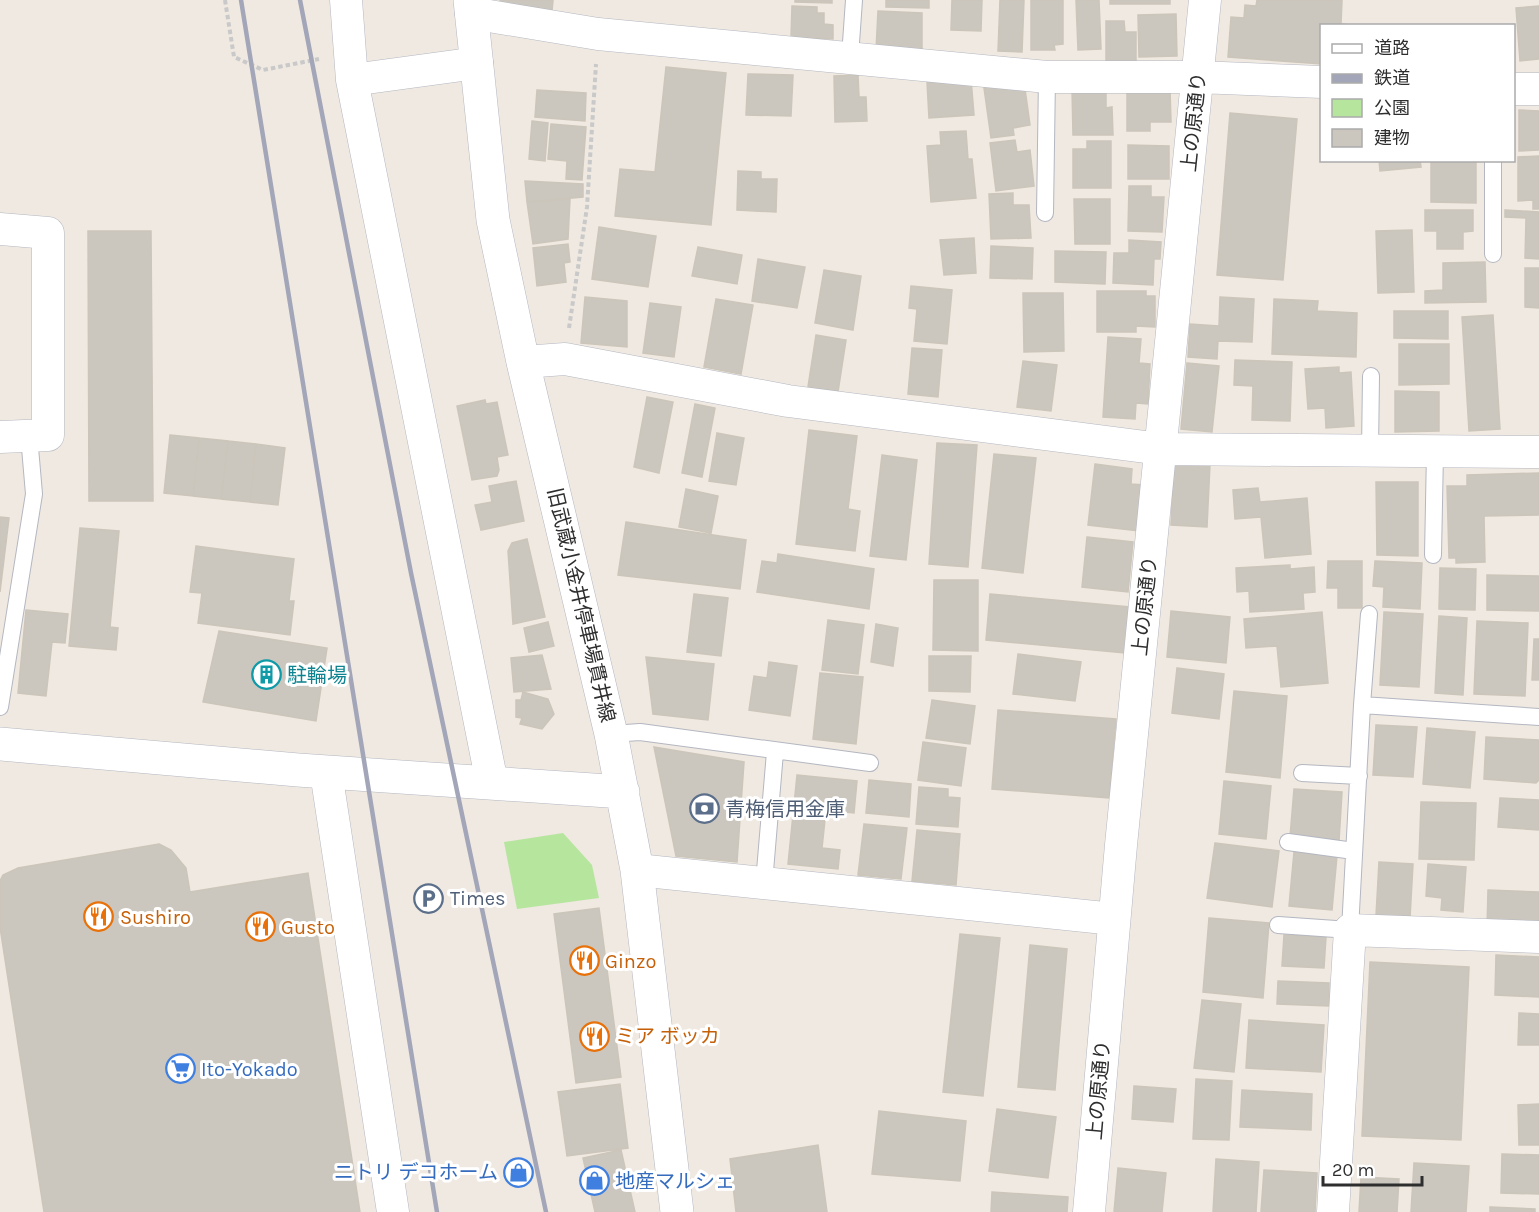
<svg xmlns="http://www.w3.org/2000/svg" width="1539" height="1212" viewBox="0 0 1539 1212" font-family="Karla,'Noto Sans JP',sans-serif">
  <rect width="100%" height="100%" fill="#efe9e1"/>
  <!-- green -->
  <path fill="#b6e59e" d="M563,833l29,32 7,33 -82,11 -13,-67z"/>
  <!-- building -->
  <path fill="#cbc7bf" stroke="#cbc5ba" stroke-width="1.5" d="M500,0h53l-1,11 -52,-6z
    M795,0h37v3l-37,-1z
    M886,0h43v8l-43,-1z
    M952,0h30l-1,31 -30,-1z
    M1000,0h24l-2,52 -24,-1z
    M1031,0h32v44l-9,1 1,5h-24z
    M1076,0h23l2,49 -23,1z
    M1110,0h60v4h-60z
    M1257,0h85l-1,24 18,2h-37v38l-94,-7 3,-40 13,1 1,-13 11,1z
    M792,6l25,1v6h7v11l9,1v14l-42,-2z
    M1539,6v53l-19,2 -4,-53z
    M878,11l44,2v38l-46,-1z
    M1176,14l1,42 -38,1 -1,-42z
    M1106,21h18l1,11h11v31h-30z
    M666,67l60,6 -15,152 -96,-9 5,-47 35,3z
    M748,74l45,1 -2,41 -45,-1z
    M858,75l1,22h7l1,24 -32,1 -1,-46z
    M971,79l3,36 -45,3 -2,-36z
    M1024,82l6,43 -17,3 1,7 -23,3 -7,-50z
    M1106,88v20l6,-1 1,28h-40l-1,-46z
    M1127,89h43l1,33h-21v9h-23z
    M537,90l49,3 -1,28 -50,-4z
    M1519,110l20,1v39l-20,1z
    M1230,113l67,6 -14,161 -66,-5z
    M532,121l16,2 -3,38 -16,-2z
    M551,124l35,3 -4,53 -16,-1 1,-18 -19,-2z
    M966,131l2,28h4l4,39 -45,4 -4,-56 14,-1 -1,-13z
    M1015,140l2,12 13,-2 4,36 -38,5 -6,-48z
    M1087,141h24v47h-38v-39h14z
    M1128,145l41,1v33h-41z
    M1539,156v53h-6v-9l-15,1v-44z
    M1379,160h41l1,7 -41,4z
    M1431,160h45v43l-45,-1z
    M738,171l23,1v7h16l-1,33 -39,-2z
    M525,181l58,3v13l-56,5z
    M1129,186h22v11h13l-2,35 -34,-1z
    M1013,193v12h16l2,33 -40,1 -2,-45z
    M570,199l-2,40 -35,5 -6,-42z
    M1074,199h36v45h-35z
    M1425,210h48v21l-10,1v17h-26v-18h-12z
    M1505,210l34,2v47l-14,-1 1,-40 -21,-1z
    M599,227l57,9 -8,51 -56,-8z
    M1412,230l2,62 -36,1 -2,-62z
    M88,231h63l2,270h-64z
    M974,238l2,35 -32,2 -4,-35z
    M1129,240l32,2 -1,17h-6l-1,26 -40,-2 1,-30h15z
    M568,244l2,18 -6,1 2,19 -29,4 -4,-38z
    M991,246l42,2 -1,31 -42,-1z
    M698,247l44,8 -5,29 -45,-8z
    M1055,251l51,1 -1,32 -50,-2z
    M758,259l47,8 -8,41 -45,-7z
    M1485,262l1,40 -61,1v-12l18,-1v-27z
    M1525,268h14v40l-14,-1z
    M824,270l37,6 -8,54 -38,-7z
    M911,286l41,4 -5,54 -33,-3 3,-32 -8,-1z
    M1097,291h49v5h9v31l-19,-1v6h-39z
    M1023,293h40l1,58 -40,1z
    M585,297l42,4v46l-46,-4z
    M1220,297l34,2 -2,43 -34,-1 -1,18 -29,-2 2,-33 29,2z
    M716,299l37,6 -12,69 -37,-7z
    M1274,299l44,2 -1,10 40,2 -1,44 -84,-3z
    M650,303l31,4 -7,50 -31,-4z
    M1394,311h54v28l-54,-1z
    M1493,315l7,114 -31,2 -7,-114z
    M816,335l30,5 -8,52 -30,-5z
    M1108,337l33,2 -2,24 11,1 -2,40 -12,-1 -1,16 -32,-2z
    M1399,344h50v40l-50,1z
    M912,348l30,2 -4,47 -30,-3z
    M1235,360l57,2 -2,59 -38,-1 1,-34 -19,-1z
    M1023,361l34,4 -6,46 -34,-4z
    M1187,363l32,3 -7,66 -31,-3z
    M1339,367v6l12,-1 3,54 -28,2 -1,-20 -17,1 -3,-40z
    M1395,391l44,1v39l-44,1z
    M647,397l26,5 -14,71 -25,-6z
    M485,400l1,4 11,-2 11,53 -11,2 2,13 -2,6 -25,4 -15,-74z
    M695,404l20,4 -13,69 -20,-4z
    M809,430l48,6 -9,73 12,2 -5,40 -59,-7z
    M717,433l27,5 -8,47 -27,-4z
    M170,435l29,3 -6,58 -29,-3z
    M199,438l29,3 -7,58 -28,-3z
    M228,441l28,3 -6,58 -29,-3z
    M937,443l40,2 -9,122 -39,-3z
    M256,444l29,4 -7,57 -28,-3z
    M994,454l42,4 -13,115 -41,-5z
    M882,455l35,5 -11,100 -36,-4z
    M1174,463l36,1 -3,63 -36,-2z
    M1095,464l37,5 -1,15 13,1 -5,46 -51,-6z
    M1539,473v42l-55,1 1,46 -29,1v-5h-7l-2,-72h20v-11z
    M516,481l8,40 -43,9 -6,-25 17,-3 -3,-16z
    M1376,482h42v74l-41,-1z
    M1258,488l2,14 47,-4 4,56 -46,4 -4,-41 -26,2 -2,-29z
    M686,489l32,7 -7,37 -32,-6z
    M0,517l9,1 -9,74z
    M626,522l120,18 -6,49 -122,-14z
    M80,528l39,3 -9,96 8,1 -2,22 -47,-4z
    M1087,537l46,5 -5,50 -46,-5z
    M527,539l18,78 -32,7 -5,-73 4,-8z
    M196,546l98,13 -5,42h5l-4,34 -92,-12 4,-30 -12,-1z
    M778,554l96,15 -5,40 -112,-17 5,-31 15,2z
    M1328,561h34v47h-24v-20h-11z
    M1375,561l47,2 -2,46 -37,-2 1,-20 -11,-1z
    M1290,565v4l24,-2 1,25 -12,1 1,16 -54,3 -1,-21 -12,1 -1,-24z
    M1440,568l36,1 -1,41 -36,-1z
    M1487,575l52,1v35l-52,-1z
    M934,580h44v71l-45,-1z
    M694,594l34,4 -7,58 -34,-4z
    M990,594l140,13 -5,46 -139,-13z
    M26,610l42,4 -3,29 -13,-1 -6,54 -28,-3z
    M1171,611l59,6 -4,46 -59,-6z
    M1322,612l6,71 -47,4 -4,-41 -31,2 -2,-29z
    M1384,612l39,2 -4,73 -39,-2z
    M1439,616l28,2 -4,77 -28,-2z
    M828,620l36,5 -6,49 -36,-4z
    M1477,621l51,2 -3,73 -51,-2z
    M548,622l6,24 -25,6 -5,-24z
    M876,624l22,4 -5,38 -22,-4z
    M219,631l108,17 -11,73 -113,-19z
    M1534,639h5v41h-7z
    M1018,654l63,8 -6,39 -62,-7z
    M542,655l9,34 -37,3 -3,-34z
    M929,656h42l-1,36 -41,-1z
    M646,657l68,7 -6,56 -55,-6z
    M769,662l28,4 -7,50 -41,-6 5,-34 13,2z
    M1177,668l47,6 -5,45 -47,-6z
    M820,673l43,4 -7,67 -43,-5z
    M1234,691l53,5 -7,82 -54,-6z
    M523,692l25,7 6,15 -12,15 -22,-5 2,-6 -6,-1v-17h5z
    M932,700l43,6 -5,38 -44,-6z
    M998,710l118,9 -7,79 -117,-9z
    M1376,725l41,2 -4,50 -40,-2z
    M1427,728l48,4 -5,56 -47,-4z
    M1486,737l53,3v40l-3,3 -52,-4z
    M923,742l43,6 -5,38 -43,-6z
    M654,747l90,15 -7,100 -61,-6z
    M797,775l60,6 -3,32 -28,-3 -4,38 18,2 -2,19 -50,-5z
    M869,780l42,4 -2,33 -43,-4z
    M1224,781l47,5 -5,53 -47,-5z
    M919,787l29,2v8l12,1 -2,29 -42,-3z
    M1294,789l48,3 -3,49 -49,-4z
    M1500,798l39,2v30l-41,-3z
    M1421,802l55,1 -2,57 -55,-1z
    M864,824l43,4 -6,51 -43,-4z
    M917,830l43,4 -4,51 -44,-4z
    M1215,843l64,8 -7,56 -65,-9z
    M159,844l12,6 15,18 4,24 118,-19 52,339h-316l-44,-285v-46l3,-6 15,-7z
    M1294,852l43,4 -5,54 -43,-4z
    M1379,862l34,2 -3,54 -34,-2z
    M1428,864l38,3 -3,45 -22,-2 1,-12 -16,-2z
    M1488,890l51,2v39l-52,-3z
    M599,908l22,169 -45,6 -22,-169z
    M1209,918l60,5 -6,75 -60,-6z
    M960,934l40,4 -17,158 -40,-4z
    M1284,935l42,2 -2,31 -42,-2z
    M1030,945l37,4 -12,141 -37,-3z
    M1496,955l43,2v40l-44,-2z
    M1370,962l99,5 -8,173 -99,-4z
    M1278,981l51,2v23l-52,-2z
    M1202,1000l39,4 -7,68 -40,-4z
    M1519,1013l20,1v31h-21z
    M1249,1020l75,5 -3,47 -75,-4z
    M1196,1079l36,2 -3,59 -36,-1z
    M620,1084l8,64 -61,8 -9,-64z
    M1134,1086l42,3 -3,33 -41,-3z
    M1242,1090l70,4 -1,36 -71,-3z
    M1539,1104v41h-20l-1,-40z
    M997,1109l59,8 -8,61 -59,-7z
    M879,1111l87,10 -6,60 -88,-7z
    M818,1145l9,67h-91l-6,-53z
    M621,1150l14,62h-40l-12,-54z
    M1502,1154l37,1v39l-38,-1z
    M1216,1159l43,3 -3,50h-43z
    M1414,1163l55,3 -3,46h-55z
    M1118,1168l48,5 -4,39h-48z
    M1264,1170l53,3 -2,39h-54z
    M1361,1177l38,2 -2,33h-38z
    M992,1192l76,5 -1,15h-76z
    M1490,1207l45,2v3h-45z"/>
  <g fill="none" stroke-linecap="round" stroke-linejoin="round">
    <defs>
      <path id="service" d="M850,57l4,-57
        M1045,213l2,-136
        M1493,254v-94
        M1370,451l1,-75
        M1433,555l2,-103
        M1362,705l7,-91
        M0,707l34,-213 -5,-58
        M611,734l29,-2 230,31
        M1302,773l57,3
        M1288,842l66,9
        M764,883l11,-131
        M1278,925l72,5 12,-225 177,12"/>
      <path id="minor" d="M346,0l6,80 140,703
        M471,13l127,21 449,43h151l124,5
        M352,80l125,-17
        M1514,89h25
        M0,229l48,4v202l-48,2
        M523,362l42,-3 223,42 373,48 378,3
        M326,772l67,440
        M637,870l477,49
        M1089,1212l32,-367 84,-845
        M1333,1212l17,-282 189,7"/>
      <path id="tertiary" d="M470,0l23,220 30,142 88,372 26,136 40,342
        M0,744l298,26 325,22"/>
    </defs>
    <!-- service casing -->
    <use href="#service" stroke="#b4b7c1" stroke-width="18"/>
    <!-- minor casing -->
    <use href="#minor" stroke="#b4b7c1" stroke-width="33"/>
    <!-- tertiary casing -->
    <use href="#tertiary" stroke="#b4b7c1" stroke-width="34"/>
    <!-- path -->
    <path stroke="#c9c9c9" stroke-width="4" stroke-dasharray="4.5 3" stroke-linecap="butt" d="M225,0l9,57 29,13 56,-11
      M569,328l18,-121 9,-143"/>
    <!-- service -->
    <use href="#service" stroke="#fff" stroke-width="16"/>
    <!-- minor -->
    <use href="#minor" stroke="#fff" stroke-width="32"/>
    <!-- tertiary -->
    <use href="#tertiary" stroke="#fff" stroke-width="33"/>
    <!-- rail -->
    <path stroke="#a3a6b8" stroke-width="4.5" d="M241,0l196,1212
      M300,0l111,573 135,639"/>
  </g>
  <!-- icons -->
  <defs>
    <symbol id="building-ring" viewBox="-11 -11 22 22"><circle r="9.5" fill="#fff" stroke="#0f9aa8" stroke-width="1.5"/><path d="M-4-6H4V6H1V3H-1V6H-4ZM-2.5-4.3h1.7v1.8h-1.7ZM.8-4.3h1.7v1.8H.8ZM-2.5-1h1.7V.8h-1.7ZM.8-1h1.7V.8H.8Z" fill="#0f9aa8"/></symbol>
    <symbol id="bank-ring" viewBox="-11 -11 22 22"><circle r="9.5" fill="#fff" stroke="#5c6f8a" stroke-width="1.5"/><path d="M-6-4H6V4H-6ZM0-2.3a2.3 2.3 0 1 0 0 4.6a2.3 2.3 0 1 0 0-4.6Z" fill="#5c6f8a"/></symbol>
    <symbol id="parking-ring" viewBox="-11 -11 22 22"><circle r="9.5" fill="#fff" stroke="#5c6f8a" stroke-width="1.5"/><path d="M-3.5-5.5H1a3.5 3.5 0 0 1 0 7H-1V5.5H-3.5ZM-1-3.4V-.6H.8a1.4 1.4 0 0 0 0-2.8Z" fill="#5c6f8a"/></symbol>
    <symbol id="restaurant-ring" viewBox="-11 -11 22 22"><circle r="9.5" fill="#fff" stroke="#e8710a" stroke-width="1.5"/><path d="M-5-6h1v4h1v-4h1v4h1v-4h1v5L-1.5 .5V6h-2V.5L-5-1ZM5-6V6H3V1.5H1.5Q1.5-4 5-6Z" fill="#e8710a"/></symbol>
    <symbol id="supermarket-ring" viewBox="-11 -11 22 22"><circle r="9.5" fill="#fff" stroke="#3f7fe0" stroke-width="1.5"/><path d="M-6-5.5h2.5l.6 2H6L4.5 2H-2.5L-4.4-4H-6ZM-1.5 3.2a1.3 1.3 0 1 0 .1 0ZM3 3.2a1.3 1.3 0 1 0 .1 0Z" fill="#3f7fe0"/></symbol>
    <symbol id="shop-ring" viewBox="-11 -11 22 22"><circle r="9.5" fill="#fff" stroke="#3f7fe0" stroke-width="1.5"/><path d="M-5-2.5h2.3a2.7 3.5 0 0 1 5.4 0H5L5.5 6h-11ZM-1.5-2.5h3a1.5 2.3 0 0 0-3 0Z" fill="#3f7fe0"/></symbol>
  </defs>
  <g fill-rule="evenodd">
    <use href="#building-ring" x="250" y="658" width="33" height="33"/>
    <use href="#bank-ring" x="688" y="792" width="33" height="33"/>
    <use href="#parking-ring" x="412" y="882" width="33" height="33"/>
    <use href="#restaurant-ring" x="82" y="900" width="33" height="33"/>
    <use href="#restaurant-ring" x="244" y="910" width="33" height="33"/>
    <use href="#restaurant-ring" x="568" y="944" width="33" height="33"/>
    <use href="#restaurant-ring" x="578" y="1020" width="33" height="33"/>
    <use href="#supermarket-ring" x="164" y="1052" width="33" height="33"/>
    <use href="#shop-ring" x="502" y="1156" width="33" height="33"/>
    <use href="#shop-ring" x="578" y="1164" width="33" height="33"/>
  </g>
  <g text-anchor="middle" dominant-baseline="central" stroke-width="6" stroke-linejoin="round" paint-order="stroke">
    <!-- street labels -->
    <g font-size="20" fill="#2e2e2e" stroke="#fff">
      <text transform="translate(1194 122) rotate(-84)">上の原通り</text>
      <text transform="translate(581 605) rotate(77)">旧武蔵小金井停車場貫井線</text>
      <text transform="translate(1145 606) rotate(-84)">上の原通り</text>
      <text transform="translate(1099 1090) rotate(-85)">上の原通り</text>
    </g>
    <!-- culture labels -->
    <g font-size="20" fill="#0d838f" stroke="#fff" text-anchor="start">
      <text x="287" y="675">駐輪場</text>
    </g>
    <!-- service labels -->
    <g font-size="20" fill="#4e5e75" stroke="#fff" text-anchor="start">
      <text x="725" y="809">青梅信用金庫</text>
      <text x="450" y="898">Times</text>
    </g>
    <!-- food labels -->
    <g font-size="20" fill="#c56008" stroke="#fff" text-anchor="start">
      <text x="120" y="917">Sushiro</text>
      <text x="281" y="927">Gusto</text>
      <text x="605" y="961">Ginzo</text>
      <text x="615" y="1036">ミア ボッカ</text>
    </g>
    <!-- shop labels -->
    <g font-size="20" fill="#366cbe" stroke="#fff" text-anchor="start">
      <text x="201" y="1069">Ito-Yokado</text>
      <text x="498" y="1172" text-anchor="end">ニトリ デコホーム</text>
      <text x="615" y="1181">地産マルシェ</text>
    </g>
  </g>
  <!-- legend -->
  <rect x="1320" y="24" width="195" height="138" fill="#ffffff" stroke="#ababab" stroke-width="1.5"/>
  <rect x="1332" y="44" width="30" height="9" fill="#ffffff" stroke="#ababab" stroke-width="1.5"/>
  <text x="1374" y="54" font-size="18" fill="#2e2e2e">道路</text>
  <rect x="1332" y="74" width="30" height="9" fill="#a3a6b8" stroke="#ababab" stroke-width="1.5"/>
  <text x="1374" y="84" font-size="18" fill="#2e2e2e">鉄道</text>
  <rect x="1332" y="99" width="30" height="18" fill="#b6e59e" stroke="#ababab" stroke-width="1.5"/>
  <text x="1374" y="114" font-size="18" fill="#2e2e2e">公園</text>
  <rect x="1332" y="129" width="30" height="18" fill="#cbc7bf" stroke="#ababab" stroke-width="1.5"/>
  <text x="1374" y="144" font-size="18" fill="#2e2e2e">建物</text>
  <!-- scale -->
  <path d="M1323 1176v9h99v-9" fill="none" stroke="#2e2e2e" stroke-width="3"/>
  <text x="1332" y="1176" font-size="18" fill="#2e2e2e" stroke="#ffffff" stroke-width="4.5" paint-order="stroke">20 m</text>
</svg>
